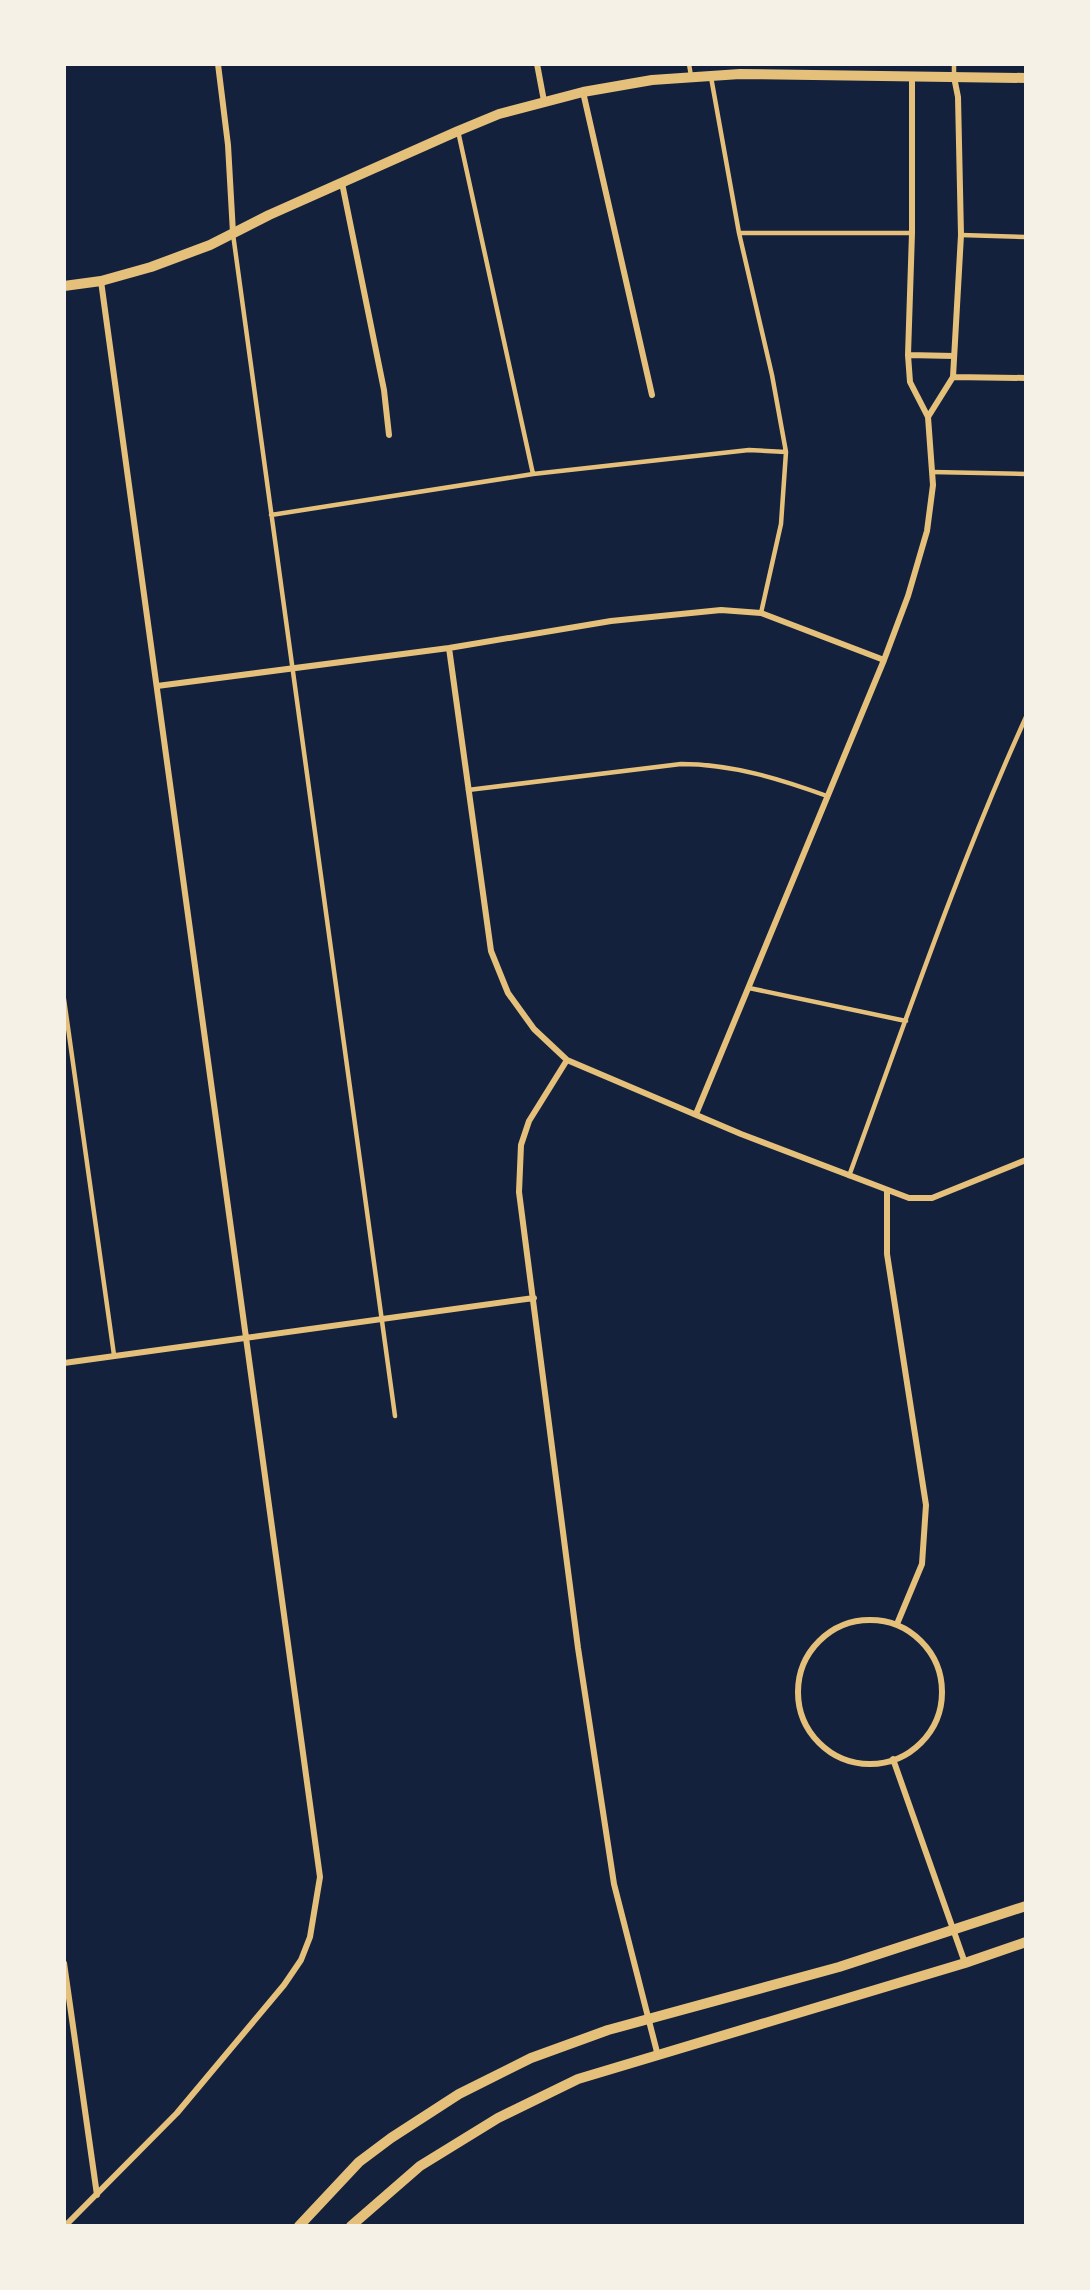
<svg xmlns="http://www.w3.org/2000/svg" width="1090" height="2290" viewBox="0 0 1090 2290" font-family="Rubik,sans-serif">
  <rect width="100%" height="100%" fill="#14213d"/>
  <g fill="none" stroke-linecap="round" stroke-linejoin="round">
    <!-- service -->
    <path stroke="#e5c07b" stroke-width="4.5" d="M689,64l2,12
      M954,64v13
      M711,77l28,156 33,142 14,77 -5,72 -20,89
      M458,131l75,343
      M739,233h173
      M233,234l162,1182
      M961,235l65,2
      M932,472l94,2
      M271,515l262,-41 216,-24 37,2
      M468,790l213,-26c51,0 99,15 146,32
      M749,988l157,33
      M64,999l50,356
      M849,1176c56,-153 109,-310 177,-459"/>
    <!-- minor -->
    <path stroke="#e5c07b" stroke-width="6" d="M218,64l10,81 5,88
      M537,64l7,37
      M583,92l69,303
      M342,183l42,207 5,45
      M908,355l46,1
      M953,377l73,1
      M928,417l25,-40 8,-142 -3,-138 -4,-20
      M449,648l42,303 17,42 26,36 33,31 174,74 168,64h23l94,-38
      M157,686l292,-38 162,-27 110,-11 40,3 123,47
      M567,1060l-38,61 -8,24 -2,47 59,456 36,236 44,172
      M696,1114l188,-454 24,-64 19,-65 6,-46 -5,-68 -18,-35 -2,-27 4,-122v-157
      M887,1191v63l39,251 -4,59 -25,60
      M64,1363l470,-65
      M798 1692a72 72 0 1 1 144 0a72 72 0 1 1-144 0Z
      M893,1759l72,204
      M64,1963l33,232
      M65,2226l112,-113 107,-128 17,-25 9,-23 10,-60 -219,-1596"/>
    <!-- tertiary -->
    <path stroke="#e5c07b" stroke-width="10" d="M64,286l37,-5 50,-14 59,-22 59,-30 189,-84 41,-17 84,-22 69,-12 88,-6 286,4
      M299,2226l60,-64 32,-24 68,-44 72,-36 77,-28 231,-63 187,-61
      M351,2226l69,-60 78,-48 80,-39 387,-116 61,-21"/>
  </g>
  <!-- border -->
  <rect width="1090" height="2290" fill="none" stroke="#f6f1e7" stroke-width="132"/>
</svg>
